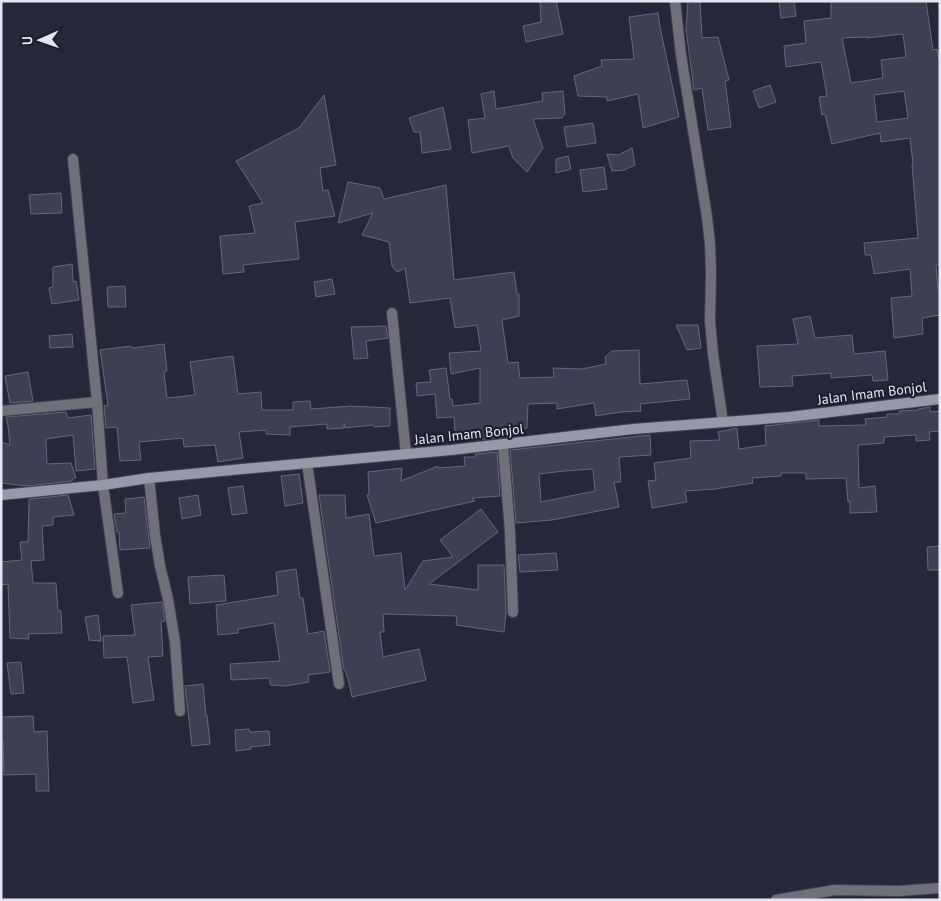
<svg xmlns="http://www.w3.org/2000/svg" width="941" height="901" viewBox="0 0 941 901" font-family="'PT Sans',sans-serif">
  <rect width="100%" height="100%" fill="#27273a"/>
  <!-- building -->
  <path fill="#3e3f52" stroke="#66667c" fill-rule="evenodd" d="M540,1h16l7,33 -37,8 -3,-16 18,-4z
    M688,1h12l2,37 16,-1 11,43 -4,1 6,46 -23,3 -6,-42 -8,2 -8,-61z
    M779,1h15l2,15 -15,2z
    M831,1h95l7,49 4,-1 3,15v201h-4l2,25 2,-1v26l-18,3 1,16 -29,4 -3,-40 21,-2 -2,-27 -36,5 -3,-19h-6l-1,-12 54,-5 -6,-74h1l-3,-26 -29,4 -1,-9 -48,11 -7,-30 -3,1 -3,-18 8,-1 -6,-34 -35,5 -2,-21 22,-3 -2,-22 27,-3zM903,34l3,23 -25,3 2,18 -32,5 -9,-45 25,-1v1zM904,91l4,27 -31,4 -3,-27z
    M658,13l2,14 19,90 -36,11 -5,-34 -31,7v-4l-29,-1 -4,-20 28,-10 -1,-6 33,-1 -5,-42z
    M770,85l6,17 -17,6 -6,-17z
    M494,91l2,18 47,-8 -1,-8 21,-2 2,23 -3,4 -29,1 10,29 -16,24 -14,-14 -4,-12 -37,7 -4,-33 17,-2 -4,-24z
    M324,95l12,70 -16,3 3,23 5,-1 7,26 -40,6 4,37 -56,6 1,7 -21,2 -3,-38 35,-3 -6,-27 14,-3 -27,-42 63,-33z
    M443,107l8,42 -29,4 -2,-21h-6l-5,-14z
    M593,123l3,20 -29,4 -3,-20z
    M632,148l3,17 -11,5 -12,1 -5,-17 12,1z
    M568,156l3,13 -15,4v-14z
    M604,167l3,22 -24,3 -3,-22z
    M348,182l32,6 4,11 62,-14 8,95 60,-8 3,22h2v22l-17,4 6,43 10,-1 2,16 34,-1 -1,-9 29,1 24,-5 -1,-7 7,-6 27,-1 1,34 47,-4 3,19 -50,5 1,7 -20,1 -25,4 -2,-13 -37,6v-6l-29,1 -1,24 -16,3 1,5 -37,4 -1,-10 -19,2 -1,-15 -17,1 -2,-24 -18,2 -1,-13 15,-1 -2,-12 17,-2 4,31h2l1,7 27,-3v-35l-29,6 -2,-21 32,-2 -4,-26 -22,3 -5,-30 -40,5 -5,-35 -8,4 -5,-6 -3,-24 -27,-7 11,-22 -35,10z
    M61,193l1,20 -31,1 -2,-19z
    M72,264l1,18 3,-1 3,19 -27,4 -3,-16 4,-1v-20z
    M332,279l3,15 -19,3 -2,-15z
    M125,286l1,21h-18l-1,-20z
    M810,316l5,22 37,-3 2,19 31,-3 3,29 -15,1 -1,-6 -41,3v-5l-39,3 1,10 -33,1 -3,-41 41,-2 -5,-25z
    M676,325h22l3,23 -14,2z
    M386,326l2,12 -22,3 2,17 -14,1 -3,-32z
    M72,334l1,13 -23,1 -1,-12z
    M164,344l3,27 -3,1 3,26 28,-3 -5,-33 43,-6 5,38 23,-2 1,18h31v-8l17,-1 1,8 40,-3 39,2v18l-16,1 -1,-2 -28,3 -1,-5v5l-17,1v-5l-37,3v8l-24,-1v-4l-27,2 4,26 -25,4 -3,-17 -31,2 -1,-9 -44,4 2,18 -21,1 -3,-34 -11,1 -2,-22 4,-1 -8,-55 31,-4 1,2z
    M28,372l5,29 -23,2 -5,-27z
    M930,407v5l10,-1v20l-11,1 1,8 -14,1v-6l-32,2v6l-26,2 1,43 16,-2 2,26 -27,1v-12l-2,1 -2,-24 -40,1v-6h-25v3l-29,2 1,5 -38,6 -30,2 2,11 -35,6 -4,-27 8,-1 -2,-17 37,-5 -1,-17 30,-1 -2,-8 19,-4 2,21 27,-4 -1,-19 54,-6v6l47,-1 -1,-6 22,-2v-3h12v-3l19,-1v-1z
    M66,412l2,6 23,-3 4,54 -19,2 -3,-36 -27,4 1,25 24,-1 5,15h-3l-1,3 -45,5 -26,-3v-41l9,3 -2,-19 -2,-9z
    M650,435l1,20 -31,2 -1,1 2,24h-7l5,25 -67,13 -36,3 -6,-73zM593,469l2,22 -54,11 -2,-28 25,-3z
    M497,452l3,44 -28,2 3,3 -99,22 -9,-28 2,-1 -1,-22 34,-4 -1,13 37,-15v2l27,-2 -1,-9h12l-1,-3z
    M299,474l4,29 -18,3 -4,-30z
    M243,486l4,27 -15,2 -4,-27z
    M68,495l6,20 -21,2v8l-11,1 2,34 -13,1 2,22h23l2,28h3l1,22 -34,1 1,5 -19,-1 -2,-54 -7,1v-23l21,-2 -2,-18h8l1,-43z
    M198,495l3,20 -19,4 -3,-21z
    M319,495h26l1,23 23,-4 5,42 27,-3 4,37 18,-29 30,-4 -13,-17 41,-31 17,23 -69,52 49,6v-25h26l2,48 -2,19 -48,-7 1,-9 -74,-2 1,18h-4l3,25 36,-8 7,31 -74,17 -3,-15 -4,-12h-1z
    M144,497l6,51 -30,2 -1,-18h-2l-3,-18 12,-1 -1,-14z
    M940,546v24h-12l-1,-23z
    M556,553l2,17 -38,2 -2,-17z
    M296,569l4,29h3l5,36 16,-3 6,41 -22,3 1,7 -23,4 -16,-1v-7l-39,2 -1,-16 50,-3 -6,-38 -36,6v4l-20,2 -2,-30 62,-10 -2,-23z
    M224,575l2,26 -36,3 -2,-27z
    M162,602l3,19 -4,1 2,34 -15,1 6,43 -21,3 -6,-46 -23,1 -1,-22 32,-1 -4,-30z
    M98,615l3,26 -12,-1 -4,-23z
    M21,662l3,31 -13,1 -4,-31z
    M203,684l3,32 1,-1 3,29 -18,2 -7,-60z
    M33,716l1,16 13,-1 2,60h-13v-17l-32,1 -1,-34h-2v-24z
    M249,729l1,3 19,-1 1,14 -19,2v2l-15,2 -1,-21z"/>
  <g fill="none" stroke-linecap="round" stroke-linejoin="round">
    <defs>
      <path id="minor" d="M675,1l6,54 26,162 3,27 1,28 -1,49 3,33 10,68
        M73,159l24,243 6,83 15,108
        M392,313l14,141
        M1,411l96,-9
        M503,444l7,88 3,80
        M307,463l32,221
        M149,478l6,57 5,31 8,33 7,43 5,69
        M776,900l59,-10 64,1 41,-3"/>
      <path id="secondary" d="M1,495l102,-10 46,-7 83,-8 219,-20 182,-21 156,-12 151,-18"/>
    </defs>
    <!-- minor casing -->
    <use href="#minor" stroke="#424254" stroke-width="12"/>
    <!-- secondary casing -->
    <use href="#secondary" stroke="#424254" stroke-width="12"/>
    <!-- minor -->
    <use href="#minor" stroke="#70707a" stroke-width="10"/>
    <!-- secondary -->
    <use href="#secondary" stroke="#9798a8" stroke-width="10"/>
  </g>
  <g text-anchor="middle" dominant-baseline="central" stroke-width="4.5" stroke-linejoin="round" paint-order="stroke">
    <!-- street labels -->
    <g font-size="14" fill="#e5e6f2" stroke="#1e1e2f">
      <text transform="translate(872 393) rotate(-7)">Jalan Imam Bonjol</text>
      <text transform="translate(469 434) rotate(-6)">Jalan Imam Bonjol</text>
    </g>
  </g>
  <!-- border -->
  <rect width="941" height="901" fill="none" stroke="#e5e6f2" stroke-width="5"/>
  <!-- north arrow -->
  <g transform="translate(40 40) rotate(268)" stroke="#1e1e2f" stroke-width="4" paint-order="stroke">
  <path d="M0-4L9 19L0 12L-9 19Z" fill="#e5e6f2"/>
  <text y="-8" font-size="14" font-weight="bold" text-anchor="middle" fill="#e5e6f2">U</text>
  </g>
</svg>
